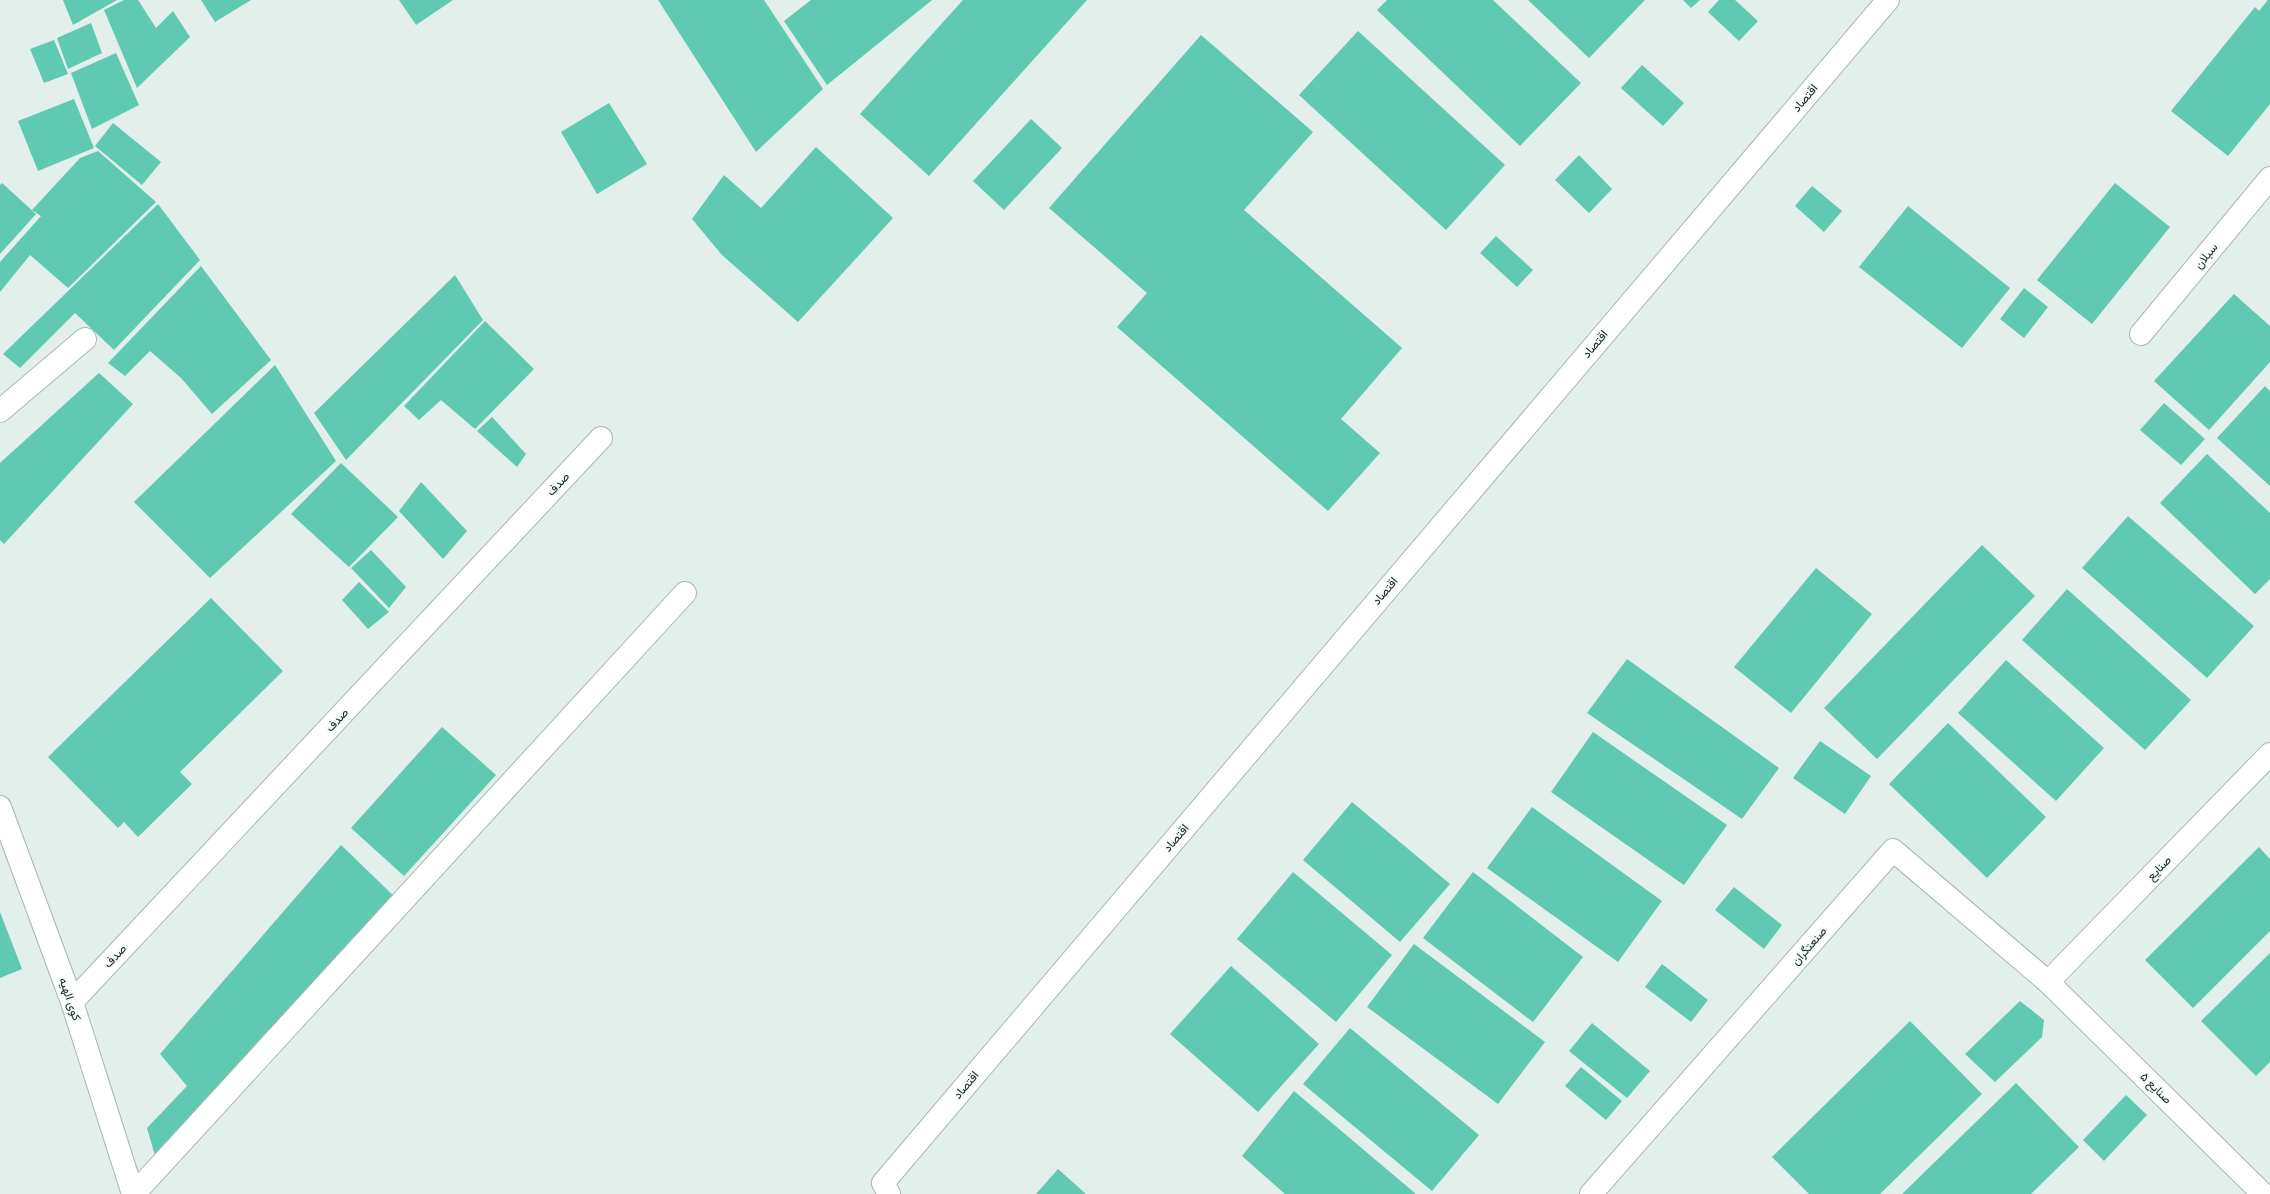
<svg xmlns="http://www.w3.org/2000/svg" width="2270" height="1194" viewBox="0 0 2270 1194" font-family="'Roboto Condensed',Vazirmatn,sans-serif">
  <rect width="100%" height="100%" fill="#e3efeb"/>
  <!-- building -->
  <path fill="#5fc9b1" d="M63,0h54l-44,25z
    M124,0h14l18,28 17,-17 17,26 -53,51 -33,-78z
    M201,0h50l-36,22z
    M399,0h54l-37,25z
    M658,0h106l59,89 -67,63z
    M811,0h121l-105,85 -43,-64z
    M963,0h124l-158,176 -69,-62z
    M1387,0h106l88,83 -61,63 -143,-136z
    M1528,0h117l-56,58z
    M1683,0h17l-9,8z
    M1719,0h16l23,21 -19,20 -31,-29z
    M2268,0h2v104l-42,52 -57,-45 84,-104 4,4z
    M91,23l11,30 -34,16 -11,-31z
    M1358,31l147,134 -59,65 -147,-135z
    M1201,35l112,97 -69,78 158,138 -61,71 39,34 -52,58 -211,-184 30,-34 -98,-85z
    M54,40l14,34 -24,9 -14,-34z
    M116,53l23,52 -47,24 -21,-56z
    M1642,65l42,38 -21,23 -42,-38z
    M74,99l20,49 -56,23 -20,-50z
    M609,103l38,61 -50,30 -36,-62z
    M1031,119l31,29 -58,62 -31,-29z
    M113,123l48,39 -19,23 -47,-39z
    M816,147l77,71 -95,104 -76,-67 -30,-36 32,-44 37,33z
    M98,151l58,51 -88,86 -38,-33 -30,37v-30l41,-46 -9,-6 48,-52z
    M1579,155l33,34 -23,24 -34,-33z
    M2,183l34,31 -36,40v-69z
    M2115,183l55,44 -78,97 -55,-44z
    M1812,186l30,25 -18,21 -29,-26z
    M158,204l42,56 -86,90 -39,-37 -55,55 -17,-14z
    M1908,206l102,82 -48,60 -103,-81z
    M1496,236l37,34 -16,17 -37,-34z
    M201,266l70,94 -59,54 -31,-36 -31,-27 -25,25 -17,-13z
    M455,275l28,45 -137,140 -32,-47z
    M2024,288l24,19 -24,31 -24,-19z
    M2234,294l36,32v36l-61,68 -55,-49z
    M485,321l49,48 -59,60 -34,-29 -22,20 -15,-14z
    M275,365l61,96 -126,117 -76,-76z
    M99,373l34,31 -129,140 -4,-4v-77z
    M2265,386l5,5v95l-53,-48z
    M2164,403l41,36 -24,26 -41,-35z
    M492,417l34,37 -9,13 -40,-36z
    M2207,454l63,59v66l-15,15 -95,-91z
    M341,463l57,54 -49,50 -58,-53z
    M421,482l46,49 -24,28 -44,-48z
    M2128,516l126,110 -47,52 -125,-110z
    M1982,545l53,51 -158,163 -53,-51z
    M371,550l35,37 -17,21 -38,-40z
    M1816,568l56,46 -81,99 -57,-46z
    M359,582l30,30 -21,17 -26,-29z
    M2067,589l124,111 -46,50 -123,-110z
    M211,598l72,73 -103,101 12,12 -54,53 -14,-15 -6,6 -70,-71z
    M1627,659l152,109 -37,51 -155,-106z
    M2006,660l98,88 -48,53 -98,-88z
    M1948,723l98,94 -59,61 -98,-94z
    M442,727l54,48 -92,101 -53,-48z
    M1593,732l134,93 -43,60 -133,-93z
    M1820,741l51,35 -26,38 -52,-36z
    M1352,802l98,82 -50,58 -97,-82z
    M1532,807l130,94 -44,61 -131,-94z
    M341,845l57,55 -240,266 -11,-38 40,-42 -27,-32z
    M2259,847l11,12v72l-77,77 -48,-48z
    M1293,872l99,83 -56,67 -99,-83z
    M1473,872l110,85 -50,65 -110,-84z
    M1734,887l48,38 -18,24 -49,-39z
    M0,912l22,57 -22,9z
    M1414,944l131,98 -47,62 -131,-97z
    M2270,953v109l-14,14 -55,-55z
    M1662,964l46,36 -17,22 -46,-35z
    M1231,966l88,78 -61,68 -88,-78z
    M2020,1001l24,19 -2,17 -47,45 -30,-28z
    M1910,1021l72,73 -102,100h-71l-37,-37z
    M1592,1023l58,48 -23,27 -58,-47z
    M1350,1028l129,107 -47,56 -129,-107z
    M1581,1067l41,34 -16,19 -41,-34z
    M2016,1083l63,64 -48,47h-129z
    M1294,1091l122,103h-131l-43,-38z
    M2126,1095l21,20 -43,46 -21,-21z
    M1058,1169l28,25h-50z"/>
  <g fill="none" stroke-linecap="round" stroke-linejoin="round">
    <defs>
      <path id="street" d="M2141,334l129,-156
        M0,411l85,-72
        M0,807l72,195 61,192
        M72,1002l529,-564
        M134,1194l551,-601
        M889,1194l-6,-11 1005,-1183
        M1591,1194l302,-344 155,132"/>
      <path id="secondary" d="M2263,1194l-215,-212 222,-228"/>
    </defs>
    <!-- street casing -->
    <use href="#street" stroke="#abb6b3" stroke-width="24"/>
    <!-- secondary casing -->
    <use href="#secondary" stroke="#abb6b3" stroke-width="24"/>
    <!-- street -->
    <use href="#street" stroke="#fff" stroke-width="22"/>
    <!-- secondary -->
    <use href="#secondary" stroke="#fff" stroke-width="22"/>
  </g>
  <g text-anchor="middle" dominant-baseline="central" stroke-width="4" stroke-linejoin="round" paint-order="stroke">
    <!-- street labels -->
    <g font-size="12" fill="#232726" stroke="#f1fcf9">
      <text transform="translate(1805 98) rotate(-50)">اقتصاد</text>
      <text transform="translate(2206 256) rotate(-51)">سبلان</text>
      <text transform="translate(1595 344) rotate(-50)">اقتصاد</text>
      <text transform="translate(558 484) rotate(-47)">صدف</text>
      <text transform="translate(1385 591) rotate(-50)">اقتصاد</text>
      <text transform="translate(337 720) rotate(-47)">صدف</text>
      <text transform="translate(1176 838) rotate(-50)">اقتصاد</text>
      <text transform="translate(2159 868) rotate(-46)">صنایع</text>
      <text transform="translate(1809 946) rotate(-49)">صنعتگران</text>
      <text transform="translate(115 956) rotate(-47)">صدف</text>
      <text transform="translate(70 999) rotate(71)">کوی الهیه</text>
      <text transform="translate(966 1085) rotate(-50)">اقتصاد</text>
      <text transform="translate(2156 1088) rotate(45)">صنایع ۵</text>
    </g>
  </g>
</svg>
